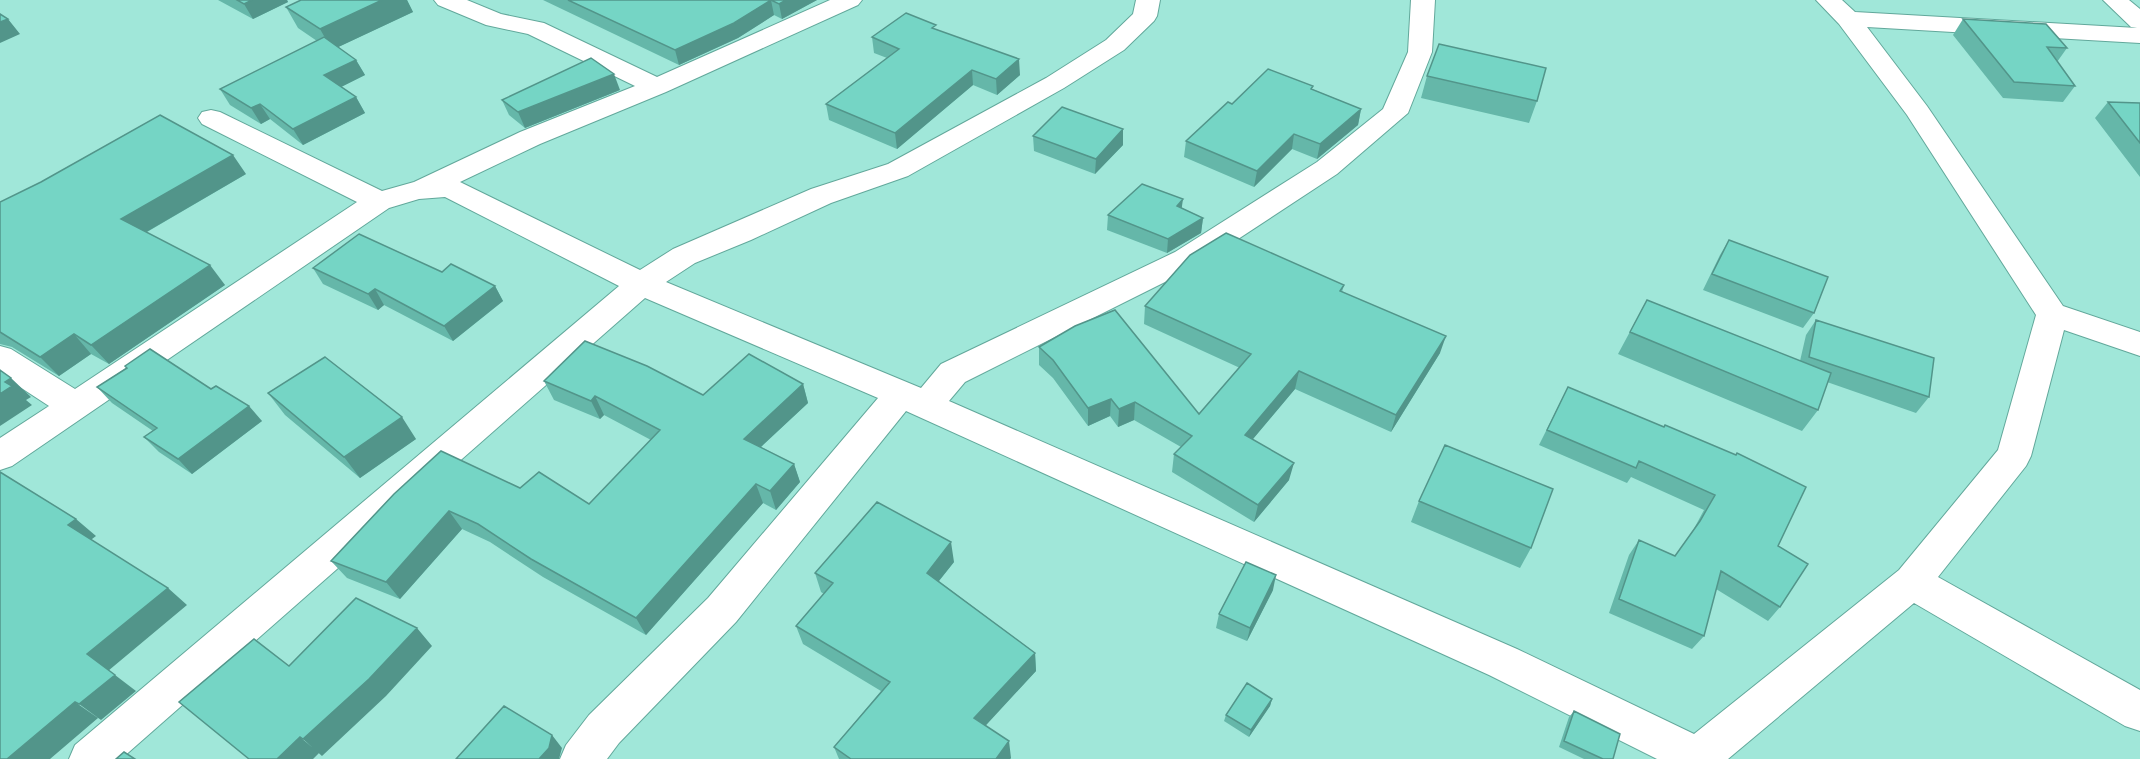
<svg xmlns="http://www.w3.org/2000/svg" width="2140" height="759" viewBox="0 0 2140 759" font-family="'Space Grotesk',sans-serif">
  <rect width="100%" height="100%" fill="#a0e7d9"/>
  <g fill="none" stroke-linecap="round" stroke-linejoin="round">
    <defs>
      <path id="minor" d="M434,0h33l34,14 43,9 113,54 173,-77h32l-4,5 -192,87 -126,52 -80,38 180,88 33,-21 138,-60 77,-25 158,-86 60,-38 27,-26 3,-14h24l-3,16 -3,5 -30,29 -60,38 -156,88 -77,27 -80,37 -56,23 -29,19 255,106 20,-24 234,-112 142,-90 66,-53 25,-57 3,-52h24l-3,52 -24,61 -71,61 -140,92 -232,116 -16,19 568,248 177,85 205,-164 99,-120 38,-135 -129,-200 -68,-91 -23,-24h26l13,12 282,16 -6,-1 -28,-27h26l11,9v34l-273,-16 60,79 136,200 77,26v24l-76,-26 -33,126 -5,10 -88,111 202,113v41l-15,-5 -211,-123 -186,156h-71l-168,-84 -583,-264 -170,211 -117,121 -12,16h-47l6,-14 23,-30 119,-117 170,-200 -233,-100 -524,461h-52l6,-14 544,-459 -174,-89 -26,2 -30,9 -377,258 -12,4v-32l49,-32 -49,-32v-28l11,3 64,40 282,-187 -155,-78 -4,-6 4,-6 9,-2 9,2 162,79 32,-9 106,-50 115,-46 -107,-52 -42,-9 -48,-20z"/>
    </defs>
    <!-- minor casing -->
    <use href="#minor" stroke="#62a89b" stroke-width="2"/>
    <!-- minor -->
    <use href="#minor" fill="#fff" fill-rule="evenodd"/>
  </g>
  <!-- wall -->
  <path fill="#65b7a9" d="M218,0h69l1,2 -35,17z
    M301,0h106l6,12 -75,35 18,13 9,15 -24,12 15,10 9,16 -62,32 -33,-26 -9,5 -31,-19 -10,-16 97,-48 -19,-13 -12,-21z
    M543,0h274l-35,19 -8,-4 -36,23 -59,27z
    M1963,19l104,29 -10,14 18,24 -12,16 -60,-4 -50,-63z
    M936,29l84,46 -23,20 -24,-10 -76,64 -68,-29 -3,-16 61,-46 -13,-5 -2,-16z
    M1427,76l110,25 -8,22 -108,-25z
    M1312,89l49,20 -3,16 -41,34 -25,-10 -38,38 -70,-30 2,-16z
    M620,90l-95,38 -16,-13 -7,-15z
    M2108,102l32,1v74l-45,-59z
    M1033,136l90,9 -28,29 -61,-23z
    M246,174l-99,58 78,53 -116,79 -18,-10 -32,22 -47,-29 -12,-3v-142z
    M1182,208l21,10 -2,15 -34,20 -60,-23 1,-15z
    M1729,240l85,73 -11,15 -100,-38 17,-35z
    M313,268l129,4 53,14 8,15 -50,40 -69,-36 -6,5 -55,-26z
    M1344,285l-2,7 98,61 -49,79 -96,-43 -42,50 36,41 -35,42 -82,-50 2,-18 7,-7 -47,-27 -16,7 -8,-11 -22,10 -35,-48 -14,-13v-18l160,67 41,-46 -96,-44 1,-18z
    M1647,300l153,61 6,-26 10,-15 113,77 -13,16 -89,-31 -9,28 -16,21 -184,-77z
    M125,366l137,55 -70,53 -33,-22 -15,-15 9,-6 -41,-28 -15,-16 29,-19z
    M544,381l159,14 100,-11 5,19 -47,44 33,17 6,18 -24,28 -13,-7 -117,132 -103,-58 -53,-35 -28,-13 -62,70 -53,-21 -16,-17 63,-67 126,-6 69,16 62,-64 -47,-25 -4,4 -46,-19z
    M1568,387l96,40 114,119 2,61 -12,14 -52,-32 -12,47 -12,13 -83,-36 20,-58 10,-15 36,16 15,-20 14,-26 -73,-33 -4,6 -88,-38z
    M268,393l148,46 -56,39 -75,-63z
    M1419,501l112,47 -11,20 -109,-46z
    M954,562l-15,19 96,72 1,18 -51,54 26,33 -1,1h-171l-5,-12 47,-56 -78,-47 -7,-18 28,-32 -3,-2 -6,-19z
    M1273,590l-26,51 -31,-13 3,-14z
    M1272,699l-2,7 -21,31 -25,-16 2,-6z
    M1574,711l39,48h-29l-25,-12 10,-30z"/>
  <!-- shaded-wall -->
  <path fill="#52958a" d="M252,0h35l1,2 -35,17 -9,-15z
    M382,0h25l6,12 -81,38 -12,-21z
    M771,0l3,15 -36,23 -59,27 -4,-15z
    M786,0h31l-35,19 -3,-15z
    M8,19l12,15 -20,9v-21z
    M1019,59l1,16 -23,20 -1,-16z
    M356,60l9,15 -32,16 -9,-16z
    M972,70l1,15 -76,64 -2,-16z
    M614,74l6,16 -95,38 -7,-16z
    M356,97l9,16 -62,32 -10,-16z
    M260,104l10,15 -9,5 -10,-16z
    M1361,109l-3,16 -41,34 3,-15z
    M1123,129v16l-28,29 1,-15z
    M1294,134l-2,15 -38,38 3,-16z
    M233,155l13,19 -110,64 -15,-19z
    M1183,199l-2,14 -4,-7z
    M1203,218l-2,15 -34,20 1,-14z
    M210,265l15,20 -116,79 -18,-19z
    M495,286l8,15 -50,40 -9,-15z
    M375,289l9,16 -6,5 -10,-16z
    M74,334l17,20 -32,22 -19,-19z
    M1446,336l-6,17 -49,79 5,-17z
    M1299,371l-4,18 -53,63 3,-17z
    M11,378l20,19 -5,3 6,5 -32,21v-32l5,-12z
    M803,384l5,19 -58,54 -6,-18z
    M595,396l9,19 -4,4 -9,-18z
    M1111,399l-1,17 -22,10v-18z
    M1135,402l-1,18 -16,7 1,-18z
    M249,406l13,15 -70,53 -14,-15z
    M402,417l14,22 -56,39 -16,-21z
    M1294,463l-5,17 -35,42 4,-17z
    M794,464l6,18 -24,28 -6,-19z
    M756,484l7,19 -117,132 -10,-17z
    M449,511l13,18 -62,70 -14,-17z
    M76,519l20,17 -8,6 -20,-17z
    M951,542l3,20 -24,30 -3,-19z
    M1276,575l-3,15 -26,51 3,-13z
    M168,588l19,17 -79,66 -21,-17z
    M417,628l15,18 -46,50 -64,60 -19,-17z
    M1035,653l1,18 -59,64 -3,-17z
    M115,675l21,16 -35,29 -22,-16z
    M1272,699l-2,7 -21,31 2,-7z
    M75,702l23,16 -48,41h-43z
    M552,735l10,13 -3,11h-20z
    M300,737l19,16 -6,6h-36z
    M1009,741l2,17 -1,1h-14z"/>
  <!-- building -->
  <path fill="#75d5c5" stroke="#52958a" stroke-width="1.5" d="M237,0h15l-8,4z
    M301,0h81l-62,29 -34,-22z
    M568,0h218l-7,4 -8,-4 -37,23 -59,27z
    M906,13l30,12 -4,3 87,31 -23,20 -24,-9 -77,63 -69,-29 73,-55 -27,-12z
    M0,14l8,5 -8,3z
    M1963,19l83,5 21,24 -20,-1 28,39 -61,-4z
    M324,37l32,23 -32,15 32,22 -63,32 -33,-25 -9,4 -31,-19z
    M1439,44l107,24 -9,33 -110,-25z
    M591,58l23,16 -96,38 -16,-12z
    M1268,69l45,17 -2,3 50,20 -41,35 -26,-10 -37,37 -71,-30 42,-39 4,2z
    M2108,102l32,1v40z
    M1062,107l61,22 -27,30 -63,-23z
    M160,115l73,40 -112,64 89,46 -119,80 -17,-11 -34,23 -40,-25v-130l41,-20z
    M1142,184l41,15 -6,7 26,12 -35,21 -60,-24z
    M1226,233l118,52 -4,6 106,45 -50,79 -97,-44 -54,64 49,28 -36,42 -84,-51 18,-18 -57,-34 -16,7 -8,-10 -23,9 -35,-48 -14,-13 36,-21 40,-16 84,104 52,-60 -106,-48 45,-51z
    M359,234l83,38 9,-8 44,22 -51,40 -69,-37 -7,5 -55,-26z
    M1729,240l99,37 -14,36 -102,-39z
    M1647,300l184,73 -13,37 -188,-78z
    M1816,320l118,38 -5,39 -120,-40z
    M585,341l62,25 56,29 46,-41 54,30 -59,55 50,25 -24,27 -14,-7 -120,134 -105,-59 -53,-35 -29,-13 -63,71 -55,-21 63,-67 47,-43 79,37 19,-16 50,32 71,-74 -65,-34 -4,5 -47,-20z
    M150,349l61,40 5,-3 33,20 -71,53 -34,-22 13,-9 -60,-41 30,-19 -2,-2z
    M325,357l77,60 -58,40 -76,-64z
    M0,370l11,8 -6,4 7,4 -12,8z
    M1568,387l96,40 1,-2 71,30 1,-2 69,34 -28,59 30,18 -28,43 -59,-36 -17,65 -85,-37 20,-59 36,16 25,-35 15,-26 -76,-34 -3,7 -89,-38z
    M1445,445l108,44 -22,59 -112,-47z
    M0,472l76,47 -8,6 100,63 -81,66 28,21 -36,29 -4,-2 -68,57h-7z
    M877,502l74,40 -24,31 108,80 -61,65 35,23 -13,18h-145l-17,-12 56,-65 -94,-56 37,-43 -18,-10z
    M1246,562l30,13 -26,53 -31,-14z
    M356,598l61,30 -48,51 -66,60 -3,-2 -23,22h-28l-70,-57 75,-63 35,27z
    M1247,683l25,16 -21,31 -25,-15z
    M504,706l48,29 -3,13 -10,11h-83z
    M1574,711l46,23 -7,25h-10l-39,-18z
    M124,752l11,7h-19z"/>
</svg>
